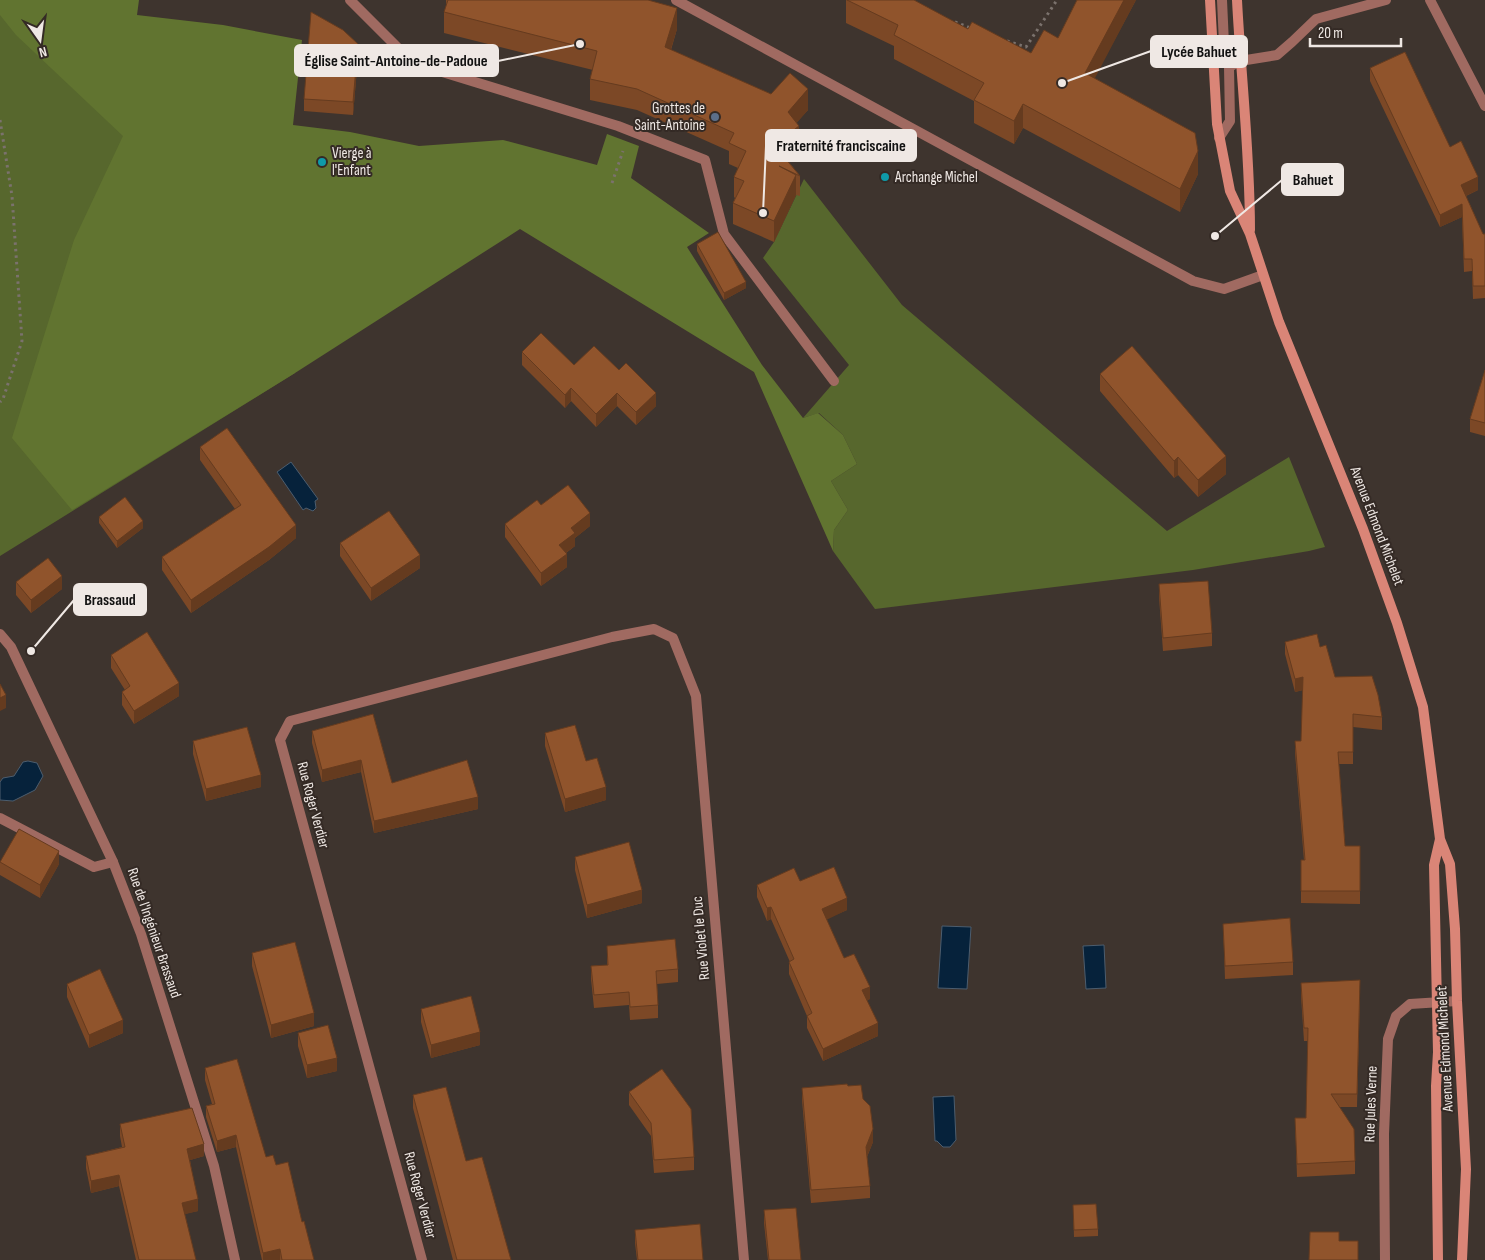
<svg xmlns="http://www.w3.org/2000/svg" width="1485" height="1260" viewBox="0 0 1485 1260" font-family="'Sofia Sans Condensed',sans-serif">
  <rect width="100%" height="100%" fill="#3e342e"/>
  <!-- green -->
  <path fill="#57672d" d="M0,0h104l191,373 -295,183z
    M804,179l98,126 265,226 122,-74 36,90 -16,4 -116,19 -318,39 -42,-58 1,-21 14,-20 -17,-29 26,-17 -14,-29 -24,-22 -16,5 46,-53 -86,-107 11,-16z"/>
  <!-- forest -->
  <path fill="#617430" d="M0,0h139l-2,15 86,10 79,15 -9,85 57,7 69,14 84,-6 94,25 10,-31 32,12 -8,32 78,55 -22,14 75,118 41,53 15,-5 25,22 14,29 -26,17 17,29 -14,20 -1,21 -79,-179 -234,-143 -225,144 -223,137 -60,-72 62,-198 49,-104 -107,-101 -16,-20z"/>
  <!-- water -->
  <path fill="#06223b" stroke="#4c5d6e" d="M291,462l27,37 -3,2 1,7 -3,3 -7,-3 -3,2 -26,-38z
    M28,761l9,2 6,13 -8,14 -22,11 -13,-1v-18l3,-4 11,-2 9,-14z
    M942,926l29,1 -4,62 -29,-1z
    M1104,945l2,43 -20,1 -3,-43z
    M954,1096l2,44 -6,7h-7l-6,-6h-2l-2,-44z"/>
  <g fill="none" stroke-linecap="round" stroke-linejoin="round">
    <!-- path -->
    <path stroke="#7b726d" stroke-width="3" stroke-dasharray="2.5 4" stroke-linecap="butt" d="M955,22l18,7
      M1007,41l19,6 31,-47
      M0,120l12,76 10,145 -19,58 -3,3
      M612,183l11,-32"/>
    <!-- lane -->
    <path stroke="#a06a61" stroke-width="10" d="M350,0l63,63 205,63 87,34 19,74 110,147
      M676,0l517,281 31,8 39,-14
      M0,818l94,49 19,-5"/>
    <!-- street -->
    <path stroke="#a06a61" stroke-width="10" d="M1222,0l2,44 16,17
      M1430,0l55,106
      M1219,138l11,-17 -1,-54 11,-6 37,-6 15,-13 24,-23 70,-19
      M0,634l11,13 102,215 28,72 73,232 21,94
      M422,1260l-142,-520 10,-19 322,-84 42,-8 19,9 23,58 48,564
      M1385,1260l-1,-126 4,-95 8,-23 14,-12 47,-3"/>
    <!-- secondary -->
    <path stroke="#da8577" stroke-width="10" d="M1210,0l7,124 13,67 20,43 29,88 84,207 34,94 26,84 17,132 10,25 5,65 2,72 9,168 -4,91
      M1237,0c4,77 13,154 13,230
      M1438,1260l-2,-174 2,-34 -4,-187 6,-26"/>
  </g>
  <!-- wall -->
  <path fill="#7c4826" d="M446,0h202l29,29 -6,21 100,44 37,16 -12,13 3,23 -14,11 15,19v20l-4,-1 -22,47 -41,-18v-21l2,-5 -1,-1v-20l4,-9 -9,-4v-13l-92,-41 -47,-10v-21l3,-9 -149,-37v-21l2,-5z
    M846,0l122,29 63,24 27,-15 78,-38 -42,78 104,96 -18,38 -157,-84 -9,16 -40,-21v-22l-80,-42v-13l-48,-23z
    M358,57l-5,58 -49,-4v-12z
    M1370,68l80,79 28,43 -12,6 17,38h2v64l-12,1 -1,-28 -8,1 -2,-55 -22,10 -70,-146z
    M697,244l49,44 -22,12 -27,-49z
    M522,352l52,13 45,5 37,36 -20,19 -19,-19 -21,21 -25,-26 -6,7 -43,-43z
    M1485,370v66l-15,-4v-13z
    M1100,374l126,100 -28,23 -20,-22 -4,3 -74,-87z
    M200,447l96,91 -27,22 -78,53 -29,-43v-13l73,-48 -35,-49z
    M541,505l49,21 -15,12v8l-9,7 1,14 -26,19 -36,-49v-13z
    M99,517l44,11 -26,20 -18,-25z
    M340,543l80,25 -49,33 -31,-45z
    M16,582l46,7 -31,24 -15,-18z
    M1159,584l53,49v13l-49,5 -4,-54z
    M1285,642l35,5 15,30 47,40v13l-29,-3v37h-14l6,82h15v58l-59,-1v-43h3l-9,-107v-12h6l2,-51 -8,2 -10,-38z
    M111,655l68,41 -45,28 -12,-19v-13l3,-2 -14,-22z
    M373,714l19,69 86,26 -104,24 -13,-61 -39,10 -10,-39v-12z
    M545,733l41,28 20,39 -41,12 -20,-66z
    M193,741l68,46 -55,14 -13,-47z
    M575,857l67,46 -55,15 -12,-48z
    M0,861l59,3 -19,34 -40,-23z
    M800,881l47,29 -21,9 18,39 26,41 -3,1 11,36 -55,25 -16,-33v-12l-18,-42v-12h1l-19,-43 -4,2 -10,-24v-12z
    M1223,924l70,38v13l-68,4z
    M607,946l71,23v13l-21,2 1,21v13l-28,2 -1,-15 -35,3 -3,-29v-13l16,-1z
    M252,953l62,73 -43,12 -19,-72z
    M1301,983l59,10 -3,114h-17l15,54v13l-58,3 -2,-59h11l2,-77h-4l-3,-45z
    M67,984l56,49 -34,15 -22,-51z
    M421,1009l59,36 -49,13 -10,-36z
    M298,1033l39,38 -30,7 -9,-32z
    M205,1068l61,89 10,8 26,57 12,38h-52l-26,-113 -19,5 -11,-35v-11l6,-2 -7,-24z
    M848,1086l15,13 10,43 -6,15 3,29v12l-59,5 -9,-103v-12z
    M629,1092l65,65v13l-40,3 -3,-37 -22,-31z
    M413,1095l53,66 45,99h-58l-40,-152z
    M120,1124l84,32 -14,4 8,51 -14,3 12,46h-60l-17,-74 -28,7 -5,-25v-12l36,-9 -2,-11z
    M1073,1205l25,24v7l-24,1z
    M764,1210l37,50h-33l-4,-37z
    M635,1230l68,30h-66l-2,-17z"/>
  <!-- shaded-wall -->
  <path fill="#653b1f" d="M1124,0h12l-51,97v-24z
    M677,8v21l-12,39v-21z
    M358,44v13l-5,58v-13z
    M808,89v21l-20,23v-21z
    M1023,104v24l-9,16v-23z
    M799,126v20l-25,19v-20z
    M1198,151v23l-18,38v-23z
    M796,175v20l-22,47v-21z
    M1478,177v13l-17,8v-13z
    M1462,204v13l-22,10v-12z
    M746,282v6l-22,12v-7z
    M571,388v13l-6,7v-13z
    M617,393v13l-21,21v-13z
    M656,393v13l-20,19v-13z
    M1226,456v18l-28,23v-17z
    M1178,457v18l-4,3v-17z
    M590,513v13l-15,12v8l-16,12v-13l12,-17z
    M143,521v7l-26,20v-7z
    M296,525v13l-27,22 -78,53v-13z
    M567,554v13l-26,19v-13z
    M420,555v13l-49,33v-13z
    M62,576v13l-31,24v-13z
    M1303,677v13l-8,2v-13z
    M179,683v13l-45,28v-13z
    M6,695v13l-6,3v-13z
    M361,760v12l-39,10v-12z
    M261,775v12l-55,14v-12z
    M606,787v13l-41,12v-13z
    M478,797v12l-104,24v-12z
    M59,851v13l-19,34v-13z
    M642,890v13l-55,15v-13z
    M847,898v12l-25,12v-13z
    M771,907v12l-4,2v-13z
    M870,987v12l-8,4v-13z
    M314,1013v13l-43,12v-13z
    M123,1020v13l-34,15v-13z
    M878,1023v13l-55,25v-12z
    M480,1032v13l-49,13v-13z
    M337,1058v13l-30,7v-13z
    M873,1129v13l-7,17v-12z
    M236,1135v12l-19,5v-11z
    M204,1144v12l-17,5v-12z
    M119,1175v11l-28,7v-12z
    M198,1199v12l-16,4v-12z
    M280,1249v11h-17v-7z"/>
  <!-- building -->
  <path fill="#90542c" stroke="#653b1f" d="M448,0h200l29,8 -12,39 106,47 19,-21 18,16 -20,23 11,14 -25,19 26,31 -21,-10 17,9 -22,46 -41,-18 11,-22 -10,-4 12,-26 -17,-8 5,-10 -97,-44 -47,-10 7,-28 -153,-39z
    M847,0h67l54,29 4,-7 59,31 13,-23 14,8 19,-38h47l-39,73 110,60 3,18 -18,38 -157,-85 -9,17 -40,-21 10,-17 -90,-48 4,-10z
    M311,12l32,18 15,14 -5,58 -49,-3z
    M1405,52l45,95 11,-6 17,36 -17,8 22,49h2v52h-12l-1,-27h-8l-2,-55 -22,11 -70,-147z
    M718,232l28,50 -22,11 -27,-49z
    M541,333l33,32 20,-19 25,24 7,-7 30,30 -20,19 -19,-19 -21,21 -25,-26 -6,7 -43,-43z
    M1132,346l94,110 -28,24 -20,-23 -4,4 -74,-87z
    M1485,370v53l-15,-4z
    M227,428l69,97 -27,22 -78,53 -29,-43 79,-52 -41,-58z
    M568,485l22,28 -19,15 4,5 -16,12 8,9 -26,19 -36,-49 32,-24 4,5z
    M125,497l18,24 -26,20 -18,-24z
    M389,511l31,44 -49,33 -31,-45z
    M48,558l14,18 -31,24 -15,-18z
    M1208,581l4,52 -49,5 -4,-54z
    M147,632l32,51 -45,28 -12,-19 8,-6 -19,-31z
    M1317,634l3,13 6,-2 9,32 37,-1 6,19 4,22 -29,-3v38h-15l7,94h15v45h-59v-31h4l-10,-119h6l2,-64 -8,2 -10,-37z
    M0,684l6,11 -6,3z
    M373,714l19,69 75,-23 11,37 -104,24 -13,-61 -39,10 -10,-39z
    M575,725l11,36 11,-3 9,29 -41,12 -20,-66z
    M247,727l14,48 -55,14 -13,-48z
    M19,829l40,22 -19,34 -40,-23z
    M629,842l13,48 -55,15 -12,-48z
    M834,867l13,31 -25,11 22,49 10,-4 16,33 -8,3 16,33 -55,26 -16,-33 5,-3 -23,-51 5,-3 -23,-52 -4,1 -10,-23 37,-17 6,13z
    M1290,918l3,44 -68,4 -2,-42z
    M675,939l3,30 -22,2 2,34 -28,2 -1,-15 -35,3 -3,-29 17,-1 -1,-19z
    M295,942l19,71 -43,12 -19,-72z
    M100,969l23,51 -34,15 -22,-51z
    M1360,980l-3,114h-26l23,35 1,32 -58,3 -2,-46h11l2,-90h-4l-3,-45z
    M471,996l9,36 -49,13 -10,-36z
    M328,1025l9,33 -30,7 -9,-32z
    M237,1059l29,98 7,-2 3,10 12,-3 14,60 2,-1 10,39h-32l-2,-11 -17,4 -27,-118 -19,6 -11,-35 9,-2 -10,-36z
    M662,1069l29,40 3,48 -40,3 -3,-37 -22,-31z
    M847,1084l1,2 13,-1 2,14 7,7 3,23 -7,18 4,39 -59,4 -9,-102z
    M446,1087l20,74 16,-4 29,103h-54l-44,-165z
    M192,1108l12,36 -17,5 11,50 -16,4 14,57h-57l-20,-85 -28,6 -5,-25 39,-9 -5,-23z
    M1096,1204l2,25 -24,1 -1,-25z
    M796,1208l5,52h-32l-5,-50z
    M700,1224l3,36h-65l-3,-30z
    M1310,1232h29v9h19v19h-49z"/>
  <!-- markers -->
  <circle fill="#5c6f8a" stroke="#342a25" stroke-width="2" cx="715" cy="117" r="5"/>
  <g fill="#0f9aa8" stroke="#342a25" stroke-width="2">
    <circle cx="322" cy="162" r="5"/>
    <circle cx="885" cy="177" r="5"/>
  </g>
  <g text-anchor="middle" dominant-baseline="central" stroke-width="4" stroke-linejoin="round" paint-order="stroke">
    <!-- poi labels -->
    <g font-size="15" fill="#efe8e4" stroke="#342a25" text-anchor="start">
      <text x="705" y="108" text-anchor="end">Grottes de<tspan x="705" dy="17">Saint-Antoine</tspan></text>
      <text x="332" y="153">Vierge à<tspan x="332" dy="17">l'Enfant</tspan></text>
      <text x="895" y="177">Archange Michel</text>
    </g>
    <!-- street labels -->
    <g font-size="15" fill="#efe8e4" stroke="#342a25">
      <text transform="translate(1377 526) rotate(69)">Avenue Edmond Michelet</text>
      <text transform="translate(313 805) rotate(75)">Rue Roger Verdier</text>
      <text transform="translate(154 933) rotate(71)">Rue de l'Ingénieur Brassaud</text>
      <text transform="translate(701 938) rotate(-95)">Rue Violet le Duc</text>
      <text transform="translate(1445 1049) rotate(-93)">Avenue Edmond Michelet</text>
      <text transform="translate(1371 1104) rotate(-88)">Rue Jules Verne</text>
      <text transform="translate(420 1195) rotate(75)">Rue Roger Verdier</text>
    </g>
  </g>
  <!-- callouts -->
  <path fill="none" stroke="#efe8e4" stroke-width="2" d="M1062 83L1151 51M580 44L498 61M763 213L766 146M1215 236L1282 180M31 651L74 600"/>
  <g fill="#efe8e4" stroke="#342a25" stroke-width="2">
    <circle cx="1062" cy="83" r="5"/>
    <circle cx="580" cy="44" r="5"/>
    <circle cx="763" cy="213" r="5"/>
    <circle cx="1215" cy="236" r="5"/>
    <circle cx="31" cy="651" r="5"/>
  </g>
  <g fill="#efe8e4" stroke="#efe8e4" stroke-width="2">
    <rect x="1151" y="36" width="96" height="31" rx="5"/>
    <rect x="295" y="45" width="203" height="31" rx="5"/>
    <rect x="766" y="130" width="150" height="31" rx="5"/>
    <rect x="1282" y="164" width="61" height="31" rx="5"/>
    <rect x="74" y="584" width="72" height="31" rx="5"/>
  </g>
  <g font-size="16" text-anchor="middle" font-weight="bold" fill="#111">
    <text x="1199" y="57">Lycée Bahuet</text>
    <text x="396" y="66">Église Saint-Antoine-de-Padoue</text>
    <text x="841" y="151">Fraternité franciscaine</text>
    <text x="1313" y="185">Bahuet</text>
    <text x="110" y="605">Brassaud</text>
  </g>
  <!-- north arrow -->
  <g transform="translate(40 40) rotate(166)" stroke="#342a25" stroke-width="4" paint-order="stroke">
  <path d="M0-4L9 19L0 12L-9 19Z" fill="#efe8e4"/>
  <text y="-8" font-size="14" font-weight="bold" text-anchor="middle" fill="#efe8e4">N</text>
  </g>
  <!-- scale -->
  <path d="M1310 38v8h91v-8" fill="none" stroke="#efe8e4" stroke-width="2.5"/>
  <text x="1318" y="38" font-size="15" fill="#efe8e4" stroke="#342a25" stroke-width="4" paint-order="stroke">20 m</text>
</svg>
